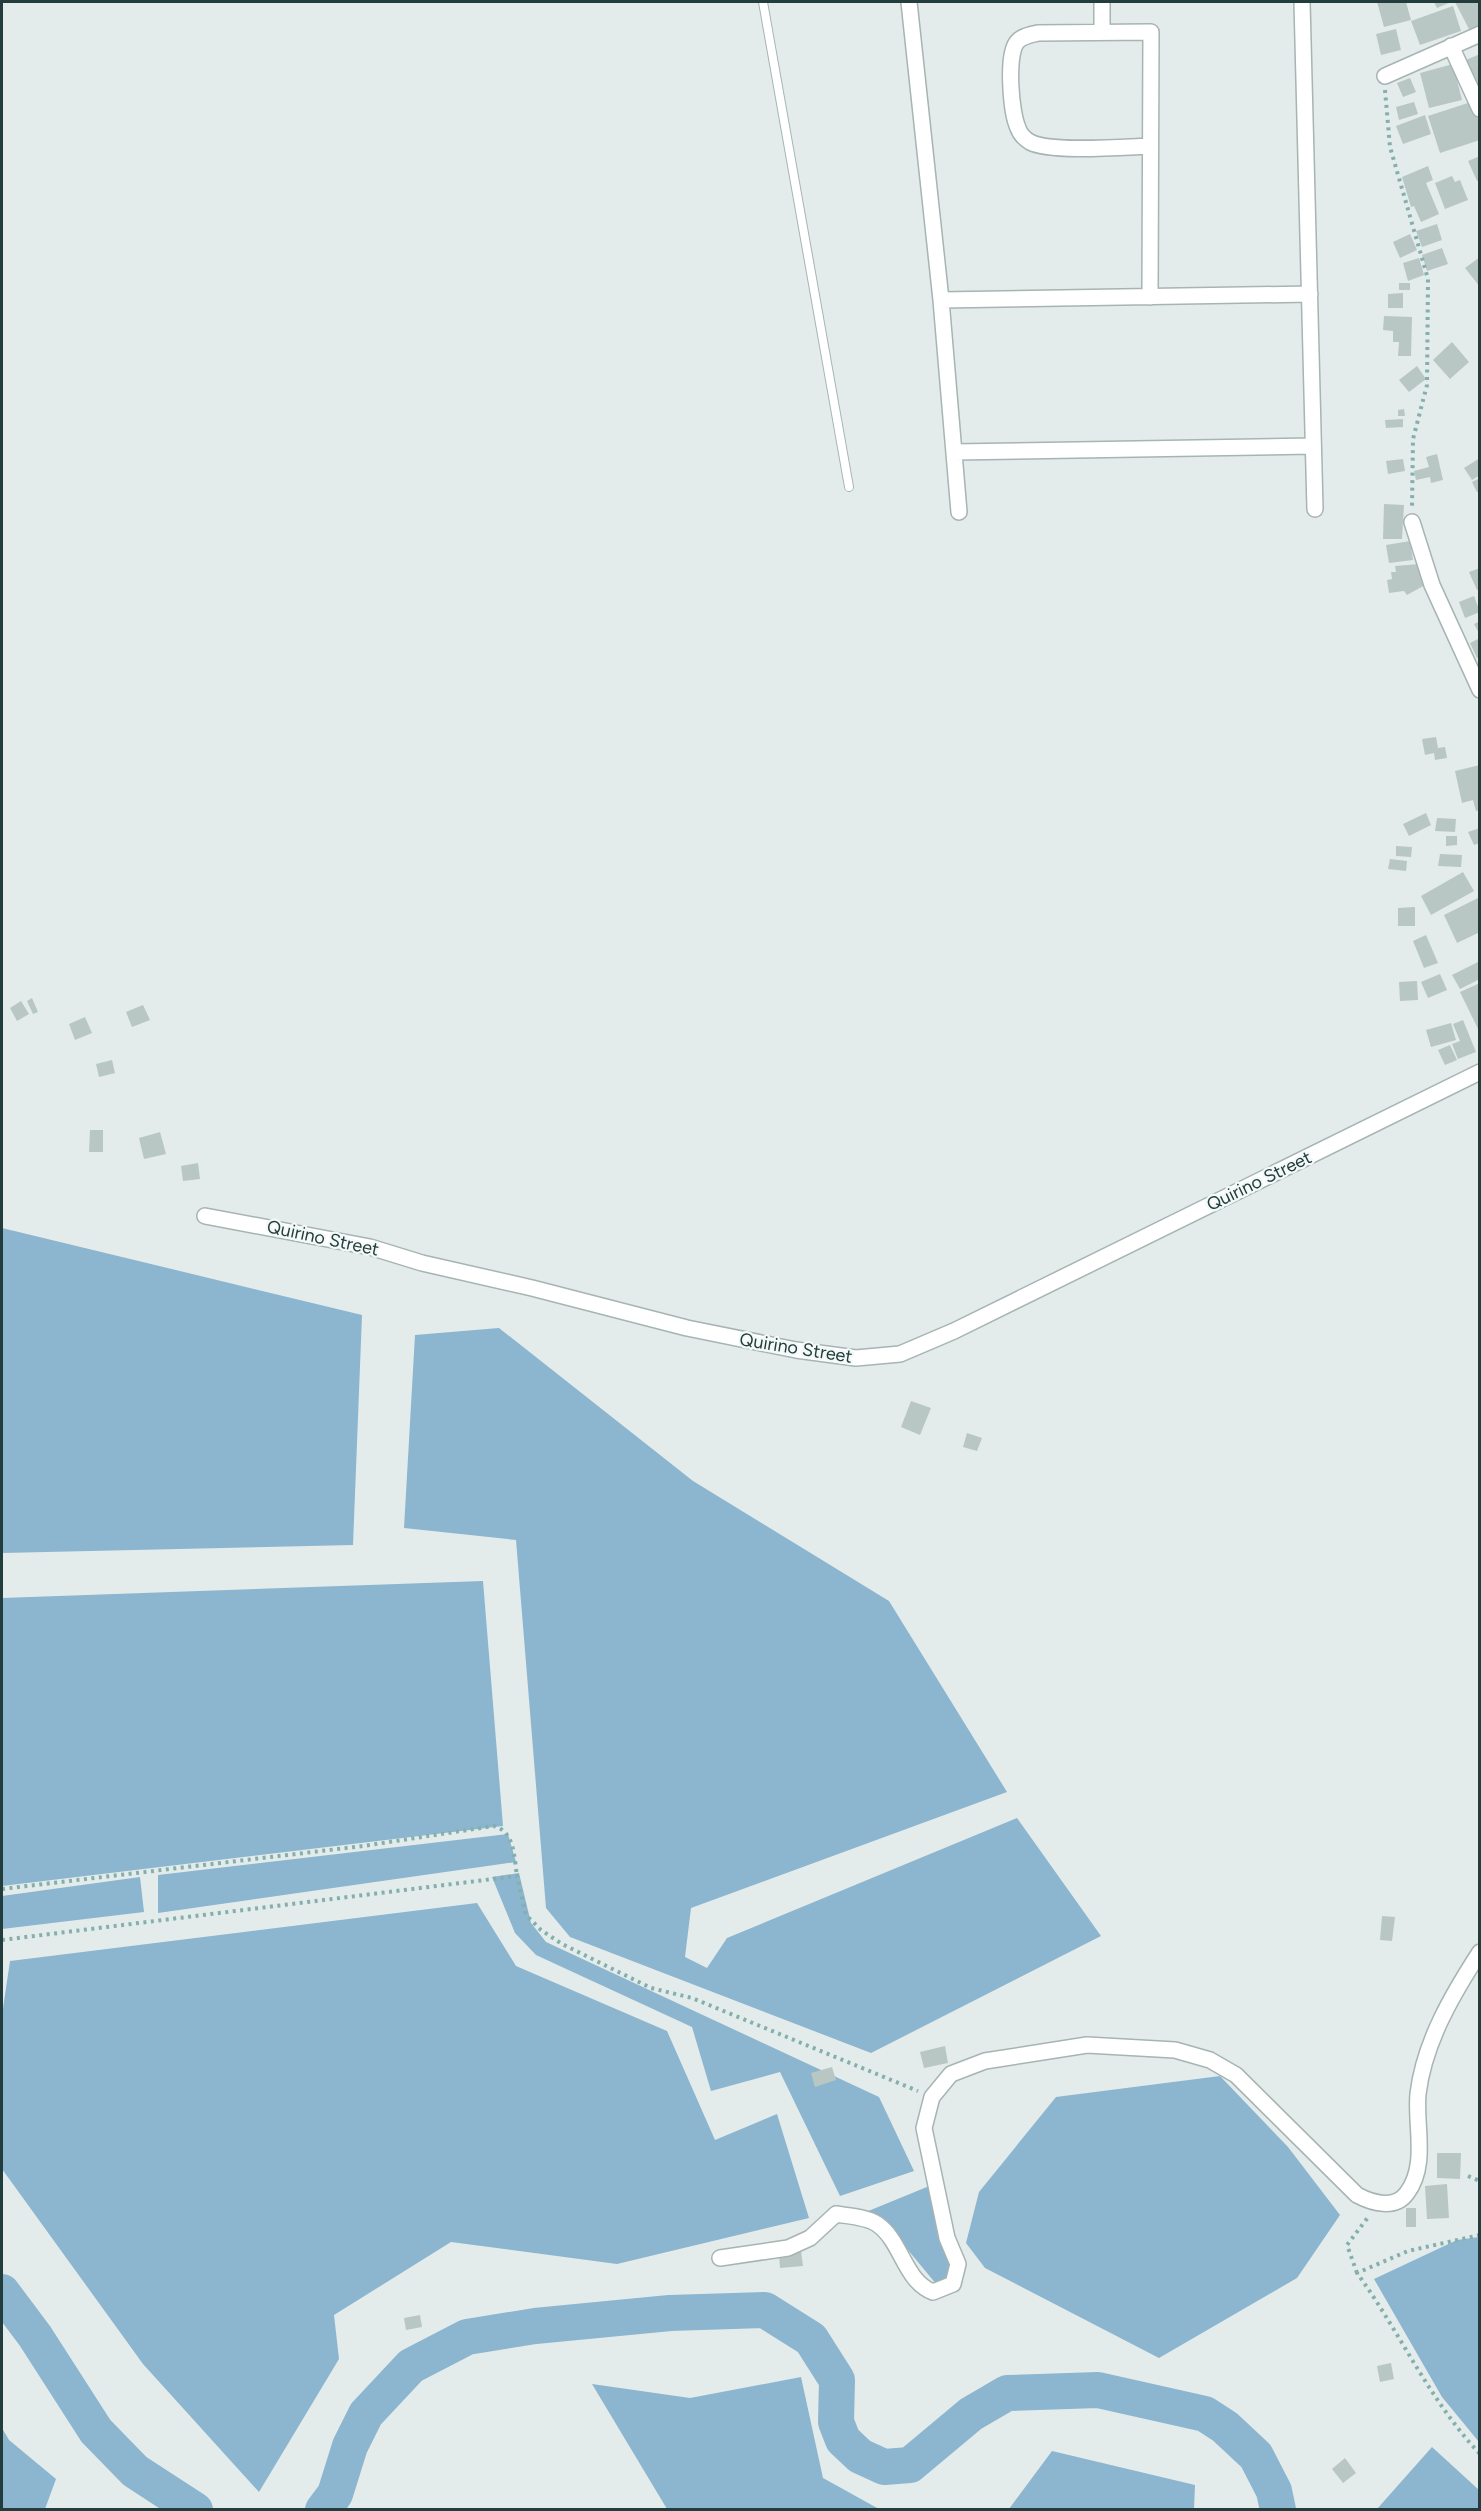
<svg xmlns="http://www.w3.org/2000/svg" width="1481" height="2511" viewBox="0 0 1481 2511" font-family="Figtree,sans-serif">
  <rect width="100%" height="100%" fill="#e3ecea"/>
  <!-- water -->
  <path fill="#8cb5d0" d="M2,1228l360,87 -9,230 -351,8z
    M499,1328l194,153 196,120 118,191 -316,116 -6,49 22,11 20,-30 290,-120 84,118 -230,117 -301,-116 -24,-29 -30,-368 -112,-12 11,-193z
    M483,1581l20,245 -501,60v-288z
    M508,1834l8,28 -358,51v-38z
    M519,1873l12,50 15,19 333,155 35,74 -74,25 -60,-124 -69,19 -19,-64 -156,-72 -21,-22 -23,-56z
    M140,1877l4,35 -142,17v-33z
    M477,1903l39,63 151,65 48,109 62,-26 32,104 -192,46 -166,-22 -117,73 5,44 -80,133 -116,-128 -141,-195v-154l8,-54z
    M1220,2076l68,71 52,68 -43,63 -138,80 -174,-90 -19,-25 13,-51 77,-95z
    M944,2180l1,48 13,39 -21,18 -34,-41 -42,-30z
    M1479,2237h1l-1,205 -37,-45 -68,-118 83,-39z
    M801,2377l22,101 56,31h-212l-75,-125 98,14z
    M2,2428l7,12 47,39 -11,30h-43z
    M1432,2447l47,43v19h-102z
    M1052,2451l143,34 -1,24h-185z"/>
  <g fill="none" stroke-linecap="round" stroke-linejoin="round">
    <!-- river -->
    <path stroke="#8cb5d0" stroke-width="36" d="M2,2292l33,44 61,95 39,40 60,39
      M323,2510l12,-16 15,-48 16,-32 45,-48 56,-29 68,-11 135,-13 95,-3 46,29 26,41 -1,42 7,18 17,16 24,11 26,-2 61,-51 36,-21 91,-3 107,24 20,13 31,29 18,35 4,19"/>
  </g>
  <!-- building -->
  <path fill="#b8c7c4" d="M1377,2h29l5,18 -27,7z
    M1434,2h17l-14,6z
    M1455,2h25v24l-10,5z
    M1453,6l8,25 -41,14 -9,-24z
    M1396,29l5,21 -20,5 -5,-21z
    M1480,54v35l-14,-29z
    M1453,64l9,36 -33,8 -9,-35z
    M1410,78l6,14 -13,5 -6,-14z
    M1474,101l6,19v20l-40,13 -12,-37z
    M1414,102l4,12 -19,6 -3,-13z
    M1425,115l6,19 -28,10 -7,-18z
    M1480,156v24l-3,1 -9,-20z
    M1428,166l5,14 -7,3 13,31 -18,8 -7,-16 -3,1 -9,-30z
    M1452,176l3,6 5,-2 8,20 -23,9 -10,-26z
    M1437,224l5,16 -20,7 -6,-16z
    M1410,234l7,16 -17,8 -7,-16z
    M1442,248l6,16 -21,7 -5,-16z
    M1480,257v30l-15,-19z
    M1419,258l5,17 -16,6 -5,-18z
    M1399,283h11v7h-11z
    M1403,293v15h-15v-14z
    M1384,316l28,1 -1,39h-13l1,-14h-6v-11l-10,-1z
    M1452,342l17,20 -19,17 -17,-19z
    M1417,366l9,13 -17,13 -10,-12z
    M1404,409l1,7h-7v-6z
    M1403,419v8l-17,1 -1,-8z
    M1437,454l6,26 -12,3 -1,-6 -14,3 -2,-9 15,-4 -3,-10z
    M1480,458v17l-8,5 -8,-12z
    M1403,459l2,12 -17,3 -2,-13z
    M1480,478v13l-3,1 -5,-10z
    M1384,504l20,1 -2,34h-19z
    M1410,541l3,19 -24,3 -3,-18z
    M1420,564l5,21 -18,10 -3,-4 -15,2 -2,-13 5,-1 -1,-7h5l-1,-6z
    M1480,568v21l-3,1 -8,-18z
    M1474,596l6,16 -15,6 -6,-16z
    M1480,621v14l-6,-11z
    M1480,638v19l-3,1 -7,-15z
    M1436,737l2,11 7,-1 2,11 -12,2 -1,-7 -9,2 -3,-16z
    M1480,765v45l-4,1 -3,-11 -11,3 -7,-32z
    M1426,813l5,12 -22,11 -6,-12z
    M1437,818l19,1 -1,13 -20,-1z
    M1480,828v15l-6,2 -6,-13z
    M1446,836h11v9l-11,1z
    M1396,846l16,1 -1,10 -15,-1z
    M1440,854l22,1 -1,12 -23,-1z
    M1390,859l17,2 -1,10 -18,-2z
    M1463,872l11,19 -43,24 -10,-19z
    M1480,897v35l-23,11 -13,-28z
    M1415,907v19h-17v-18z
    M1426,935l12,28 -14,5 -11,-27z
    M1480,961v18l-20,10 -8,-14z
    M1440,974l7,16 -19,8 -7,-16z
    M1417,981l1,19 -18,1 -1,-19z
    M1480,983v50l-20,-41z
    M32,998l6,14 -5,2 -6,-13z
    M21,1001l8,13 -12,7 -7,-13z
    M143,1005l7,15 -18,7 -6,-15z
    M85,1017l7,16 -17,7 -6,-16z
    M1463,1020l13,32 -18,7 -6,-15 8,-3 -7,-17z
    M1451,1023l5,17 -25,7 -5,-17z
    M1450,1045l7,15 -12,5 -7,-15z
    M112,1060l3,13 -16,4 -3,-13z
    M90,1130h13v22h-14z
    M160,1132l6,22 -22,5 -5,-21z
    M198,1163l2,16 -17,2 -2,-15z
    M911,1401l20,7 -11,27 -19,-8z
    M967,1433l15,5 -5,13 -14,-4z
    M1382,1916l13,1 -3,24 -12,-1z
    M945,2046l3,17 -24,5 -4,-16z
    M832,2067l4,13 -21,7 -4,-14z
    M1437,2153h24l-1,26 -23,-1z
    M1447,2184l2,34 -22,1 -2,-33z
    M1406,2208h10v19h-10z
    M801,2251l2,15 -23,2 -1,-14z
    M420,2315l2,12 -16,3 -2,-12z
    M1391,2363l3,16 -14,3 -3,-16z
    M1345,2458l11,15 -13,10 -11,-14z"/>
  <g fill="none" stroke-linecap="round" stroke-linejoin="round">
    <defs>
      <path id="lane" d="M763,2l86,485"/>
      <path id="street" d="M909,2l32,298 18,212
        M1302,2l13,507
        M1102,32v-30
        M1451,46l29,63
        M1385,76l95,-42
        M1150,297l1,-265 -113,1c-8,2 -16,3 -21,9 -11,13 -6,71 1,86 2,6 7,11 12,14 20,11 94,5 120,4
        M941,300l369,-6
        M954,452l359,-6
        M1412,522l20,63 48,105
        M205,1216l165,31 52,16 110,25 155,40 109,22 60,8 44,-4 54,-23 526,-259
        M720,2258l68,-10 22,-10 26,-24c12,2 31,3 41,10 25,17 27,57 56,68l20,-8 5,-20 -11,-26 -23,-110 8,-31 19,-23 34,-13 102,-16 88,5 35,10 26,15 121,120c15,8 38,15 50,-2 21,-28 8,-67 11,-99 6,-51 34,-99 62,-142"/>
    </defs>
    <!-- lane casing -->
    <use href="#lane" stroke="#a6b4b3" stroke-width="10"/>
    <!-- street casing -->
    <use href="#street" stroke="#a6b4b3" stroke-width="18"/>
    <!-- path -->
    <path stroke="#84afad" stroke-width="4" stroke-dasharray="3 4.5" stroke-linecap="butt" d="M1385,90l5,57 38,132 -1,106 -14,54 -1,68
      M2,1889l361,-43 131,-20c21,6 20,31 23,50
      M2,1940l515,-64 9,39 15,15 21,14 89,44 41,10 226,93
      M1468,2176l12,5
      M1480,2235l-72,16 -51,22c43,59 72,127 123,181
      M1357,2273l-10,-28 22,-29"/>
    <!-- lane -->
    <use href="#lane" stroke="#fff" stroke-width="8"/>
    <!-- street -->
    <use href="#street" stroke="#fff" stroke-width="15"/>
  </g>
  <g text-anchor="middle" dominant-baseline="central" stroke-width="4.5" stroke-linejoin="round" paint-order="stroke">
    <!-- street labels -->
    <g font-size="18" fill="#233d3d" stroke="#f3f9f7">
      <text transform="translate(1259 1181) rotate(-26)">Quirino Street</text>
      <text transform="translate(323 1238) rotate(12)">Quirino Street</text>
      <text transform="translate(796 1348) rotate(9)">Quirino Street</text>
    </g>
  </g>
  <!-- border -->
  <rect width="1481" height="2511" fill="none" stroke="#233d3d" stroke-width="6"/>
</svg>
